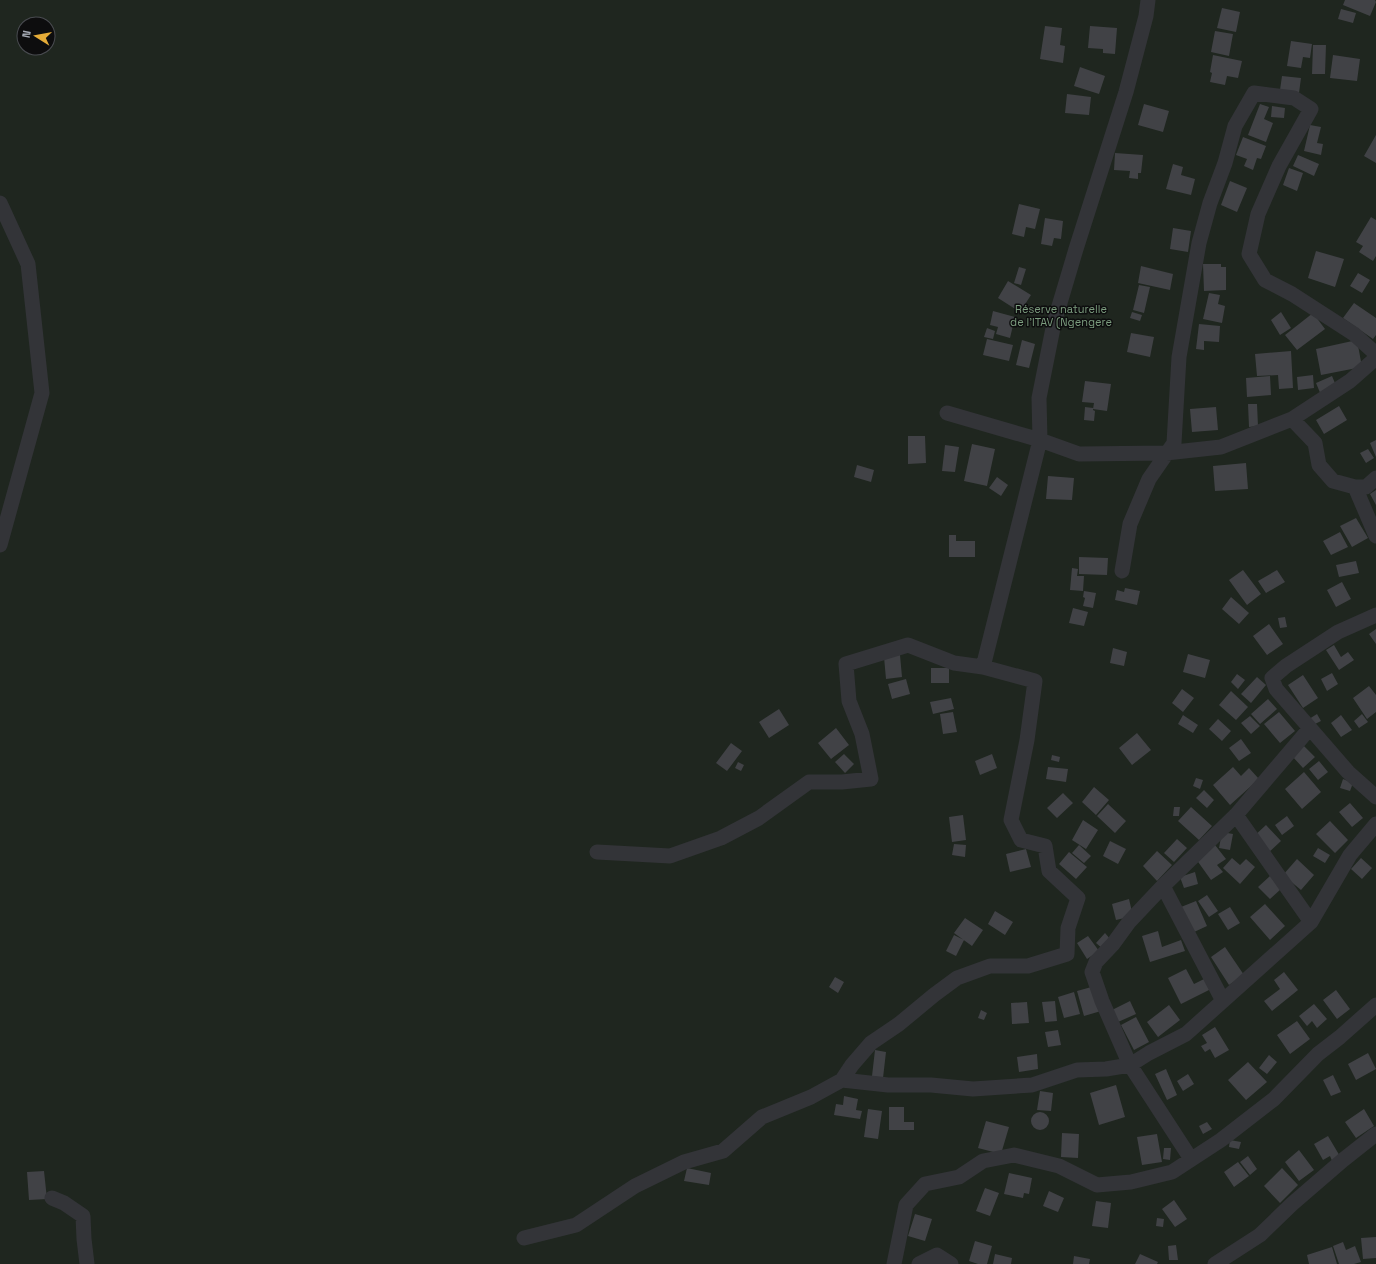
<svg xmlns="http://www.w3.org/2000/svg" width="1376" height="1264" viewBox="0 0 1376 1264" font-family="'Space Grotesk',sans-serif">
  <rect width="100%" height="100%" fill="#121213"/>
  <!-- green -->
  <path fill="#1f261f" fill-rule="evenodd" d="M0,0h1376v1264h-1376zM24,24h24v24h-24z"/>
  <!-- building -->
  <path fill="#414246" d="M1345,0h30l1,2 -6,14 -27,-11z
    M1222,8l18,4 -4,20 -19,-4z
    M1341,9l15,4 -3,10 -15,-4z
    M1045,26l17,2 -2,17 5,1 -2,17 -23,-4z
    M1090,26l27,2 -2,26 -12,-1v-4l-15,-1z
    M1215,31l18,3 -4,22 -18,-4z
    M1291,41l21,3 -2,14 -7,-1 -2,11 -14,-2z
    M1313,45h13l-1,29h-13z
    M1213,55l29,6 -4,17 -11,-2 -2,9 -15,-3 2,-9 -2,-1z
    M1333,55l27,4 -3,22 -27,-3z
    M1080,67l25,9 -6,18 -25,-8z
    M1282,76l19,2 -2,15 -19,-3z
    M1067,94l24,3 -2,18 -24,-2z
    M1144,104l25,7 -6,21 -25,-7z
    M1260,104l9,3 -5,12 9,4 -7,19 -18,-7z
    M1272,106l13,2 -1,10 -13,-1z
    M1310,125l11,2 -4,16 6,1 -2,11 -17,-4z
    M1376,135v28l-12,-7z
    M1243,137l23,9 -5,13 -4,-1 -4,12 -9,-4 3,-7 -11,-4z
    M1115,153l28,2 -2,18h-3v6l-9,-1 1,-7 -16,-1z
    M1298,155l21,9 -5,12 -21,-10z
    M1173,164l10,3 -2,8 14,4 -4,16 -25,-6z
    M1289,168l14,5 -6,18 -14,-6z
    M1230,181l17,7 -10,24 -16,-7z
    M1019,204l21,5 -5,20 -9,-2 -2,10 -12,-3z
    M1371,217l5,3v36l-3,5 -14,-9 4,-6 -7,-4z
    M1045,218l18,3 -2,18 -7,-1 -2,8 -11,-2z
    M1173,228l18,3 -3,21 -18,-3z
    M1316,251l28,8 -9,28 -27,-9z
    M1203,264h18v3h5v23l-22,1z
    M1141,266l32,8 -3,16 -32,-7z
    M1019,267l7,2 -5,16 -7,-2z
    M1358,273l12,7 -8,13 -12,-7z
    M1008,281l23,14 -11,17 -22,-14z
    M1139,285l11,2 -6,26 -11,-3z
    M1209,293l11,2 -2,9 7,2 -3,17 -19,-4z
    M1354,303l22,15v17l-3,4 -30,-21z
    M993,311l22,6 -5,21 -14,-4 2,-7 -8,-2z
    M1132,312l10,3 -2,6 -10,-3z
    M1281,312l10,16 -11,7 -9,-15z
    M1313,313l12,16 -28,21 -12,-15z
    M1199,324l21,2 -1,16 -15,-1v9l-8,-1z
    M987,328l8,3 -2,8 -9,-2z
    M1131,333l23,4 -4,20 -23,-5z
    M987,339l26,6 -4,16 -26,-6z
    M1022,340l13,4 -6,24 -13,-3z
    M1357,340l5,27 -41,8 -5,-26z
    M1291,351l2,37 -14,1 -1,-14 -21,1 -2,-22z
    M1313,375l1,13 -16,2 -1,-13z
    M1270,376l1,19 -24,2 -1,-19z
    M1332,376l5,12 -16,7 -5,-12z
    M1085,381l26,3 -4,27 -14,-2 1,-6 -12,-1z
    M1248,404h9l1,22 -9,1z
    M1339,406l8,14 -23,14 -8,-14z
    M1085,407l8,1v4v-2l2,1 -1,10 -10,-1z
    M1216,407l2,23 -26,2 -2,-23z
    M908,436h17l1,27 -18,1z
    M1376,440v17l-6,-14z
    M972,444l23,5 -8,37 -23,-5z
    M945,445l14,2 -4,25 -13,-1z
    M1368,449l6,9 -8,5 -6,-10z
    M1246,463l2,26 -33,2 -2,-25z
    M857,465l17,5 -3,12 -17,-5z
    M1048,476l26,2 -2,22 -26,-1z
    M997,477l11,8 -7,11 -12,-8z
    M1376,490v15l-6,-11z
    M1356,518l12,20 -16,9 -12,-21z
    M1340,532l8,15 -17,8 -8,-14z
    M949,535h7v6h19v16h-26z
    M1079,557l29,1 -1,17 -28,-1z
    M1356,561l3,12 -20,4 -3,-12z
    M1072,568l6,1 -1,7h7l-1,15 -13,-1z
    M1243,570l18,24 -14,11 -18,-25z
    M1277,570l8,12 -19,11 -8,-12z
    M1342,582l9,17 -15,8 -9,-17z
    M1125,588l15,3 -3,14 -22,-5 2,-10 7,2z
    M1084,591l12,2 -3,15 -10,-2 2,-8 -2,-1z
    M1231,597l18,16 -10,11 -17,-15z
    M1073,608l15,4 -4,14 -15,-3z
    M1285,617l2,10 -7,1 -2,-10z
    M1269,624l14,20 -16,11 -14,-19z
    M1376,629v15l-7,-10z
    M1334,645l7,12 7,-5 6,8 -15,10 -13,-20z
    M1113,648l14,4 -3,14 -14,-3z
    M1188,654l22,6 -5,18 -22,-6z
    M900,655l2,22 -16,2 -2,-22z
    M931,668h18v15h-18z
    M1332,673l6,11 -11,7 -6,-12z
    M1237,674l8,6 -7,9 -7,-7z
    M1303,675l15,23 -15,10 -15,-23z
    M1257,677l9,8 -15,18 -10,-9z
    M906,679l4,15 -18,5 -4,-15z
    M1369,686l7,9v17l-9,7 -14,-21z
    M1182,689l12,9 -11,14 -11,-9z
    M1231,691l17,16 -12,13 -17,-15z
    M951,698l3,11 -21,5 -3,-12z
    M1268,699l9,10 -17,15 -9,-10z
    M779,709l10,16 -20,13 -10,-16z
    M953,712l4,20 -14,2 -3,-20z
    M1279,712l16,19 -15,12 -16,-19z
    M1317,714l4,7 -8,4 -4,-6z
    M1362,714l6,8 -9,6 -5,-7z
    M1183,715l15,10 -5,8 -15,-9z
    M1341,715l11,15 -11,7 -10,-14z
    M1250,716l10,10 -9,8 -10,-11z
    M1218,719l13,12 -9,10 -13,-12z
    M836,728l13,17 -18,14 -13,-16z
    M1137,733l14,17 -19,15 -13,-17z
    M1241,739l10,14 -12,8 -10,-13z
    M731,743l11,8 -15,20 -11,-8z
    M1303,745l12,12 -12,11 -11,-12z
    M844,754l10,10 -9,9 -10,-11z
    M992,754l5,14 -17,7 -5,-14z
    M1052,755l8,2 -1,5 -8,-2z
    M1319,761l9,11 -10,8 -9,-11z
    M738,762l6,3 -3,6 -6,-3z
    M1048,767l20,2 -2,13 -20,-3z
    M1233,767l8,9 8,-8 10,11 -29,26 -17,-20z
    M1304,772l17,20 -19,17 -17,-20z
    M1196,778l7,2 -3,9 -7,-3z
    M1343,779l10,4 -3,8 -10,-3z
    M1094,787l15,13 -13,15 -14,-13z
    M1204,790l10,10 -7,8 -11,-10z
    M1063,793l10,10 -16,15 -10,-10z
    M1350,803l13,15 -11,9 -13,-15z
    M1108,804l18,17 -11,12 -18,-17z
    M1174,807h6l-1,9h-6z
    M1191,807l21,19 -13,14 -21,-19z
    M963,815l3,25 -14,2 -3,-25z
    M1287,816l7,10 -12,9 -7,-10z
    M1083,820l15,10 -12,19 -14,-9z
    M1330,821l18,19 -13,13 -19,-19z
    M1266,825l15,16 -14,13 -15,-16z
    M1222,832l11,2 -3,16 -11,-2z
    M1177,839l10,9 -13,14 -10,-9z
    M1110,841l16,8 -8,15 -15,-8z
    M954,844l12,1 -1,12 -13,-2z
    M1079,845l12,11 -7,7 -12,-10z
    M1215,845l11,14 -9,6 6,7 -12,8 -15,-21z
    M1318,848l12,7 -5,8 -12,-7z
    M1026,849l5,18 -21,5 -4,-18z
    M1157,851l15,14 -15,16 -14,-15z
    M1069,852l18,15 -11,12 -17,-15z
    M1232,858l8,7 6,-6 9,8 -15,17 -17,-16z
    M1361,858l11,10 -10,11 -11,-10z
    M1297,859l17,16 -13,15 -18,-15z
    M1195,872l3,12 -14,4 -4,-11z
    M1270,876l11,13 -11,10 -12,-12z
    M1207,895l11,16 -9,6 -11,-16z
    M1129,899l4,17 -17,4 -4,-16z
    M1196,901l11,25 -15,7 -11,-26z
    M1265,904l20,22 -15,14 -20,-23z
    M1230,907l10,16 -12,7 -10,-16z
    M995,911l18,11 -8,13 -17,-11z
    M965,918l18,12 -11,16 -18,-13z
    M1158,931l4,16 19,-7 4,11 -35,11 -8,-26z
    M1105,933l6,7 -8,9 -7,-6z
    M954,935l10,5 -8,16 -10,-5z
    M1088,936l11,15 -12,8 -10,-16z
    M1225,947l19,28 -15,10 -18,-28z
    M1186,969l8,15 12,-6 5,11 -30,15 -13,-26z
    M1284,972l14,18 -26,21 -8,-10 16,-12 -6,-9z
    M835,977l9,5 -6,11 -9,-6z
    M1095,986l6,25 -17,5 -7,-25z
    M1336,990l14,19 -13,10 -14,-19z
    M1074,992l6,22 -16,4 -6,-21z
    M1055,1001l2,20 -12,1 -3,-20z
    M1130,1001l6,13 -18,8 -6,-12z
    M1027,1002l2,21 -17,1 -1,-21z
    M1314,1004l13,15 -10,9 -5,-7 -5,5 -8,-10z
    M1169,1005l11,15 -22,17 -11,-15z
    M981,1010l6,3 -3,7 -6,-2z
    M1136,1017l13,25 -15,8 -13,-25z
    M1297,1021l13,18 -20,15 -13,-19z
    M1215,1027l14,23 -14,8 -5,-9 -5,3 -4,-6 6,-3 -5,-8z
    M1058,1030l3,15 -13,2 -3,-15z
    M875,1050l11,2 -3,26 -11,-2z
    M1368,1053l8,16 -20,11 -8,-16z
    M1037,1054l1,15 -19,3 -2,-15z
    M1269,1055l8,7 -10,12 -8,-6z
    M1248,1062l19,20 -21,18 -18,-20z
    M1166,1069l11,26 -10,5 -12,-26z
    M1188,1074l6,10 -11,7 -6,-10z
    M1333,1075l8,17 -10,4 -8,-16z
    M1116,1085l9,32 -26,8 -9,-32z
    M1040,1091l13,2 -2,18 -14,-1z
    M844,1096l14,3 -2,11 6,1 -2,8 -26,-4 2,-11 7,1z
    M889,1107h15v15h10v8h-25z
    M868,1109l14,2 -4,28 -14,-2z
    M1364,1109l10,17 -18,12 -11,-16z
    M1031 1121a9 9 0 1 1 18 0a9 9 0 1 1-18 0Z
    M986,1121l23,6 -8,27 -23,-6z
    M1207,1122l5,7 -9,5 -4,-8z
    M1062,1133l17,1 -1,24 -17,-1z
    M1157,1134l5,28 -20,3 -5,-28z
    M1328,1136l13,22 -8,5 -3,-7 -7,4 -9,-16z
    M1230,1140l11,2 -2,7 -10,-2z
    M1164,1148h7l-1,12 -7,-1z
    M1299,1150l15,20 -15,11 -14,-19z
    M1248,1156l9,13 -7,6 -10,-13z
    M1238,1162l11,14 -15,11 -10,-15z
    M687,1168l24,5 -2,12 -25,-4z
    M1282,1168l16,17 -18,18 -16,-17z
    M44,1171l3,28 -18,1 -2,-28z
    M1009,1173l23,5 -3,16 -5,-1 -1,5 -19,-4z
    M985,1188l14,5 -9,23 -14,-5z
    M1049,1191l15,7 -6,14 -15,-6z
    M1174,1200l13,19 -12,8 -13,-18z
    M1096,1201l15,2 -3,25 -16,-2z
    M915,1214l17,5 -7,22 -17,-5z
    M1157,1218l7,1 -1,8 -7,-1z
    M1376,1237v21l-13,1 -2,-21z
    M975,1241l17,5 -5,18h-9l-9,-3z
    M1343,1242l3,8 9,-4 6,16 -7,2h-15l-6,-18z
    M1176,1245l2,15h-9l-1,-14z
    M1332,1247l5,17h-28l-2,-9z
    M995,1254l17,4 -1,6h-18z
    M1140,1254l18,8 -1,2h-22z
    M1074,1256l16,3 -1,5h-16z"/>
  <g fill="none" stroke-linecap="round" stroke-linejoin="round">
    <!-- minor -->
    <path stroke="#333438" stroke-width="15" d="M0,203l28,61 14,129 -42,152
      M947,413l93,27 39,14 87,-1 55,-6 71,-28 58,-38 26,-23
      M1292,419l23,24 4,22 14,16 22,6
      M1376,478l-10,9h-11l21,49
      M1122,571l8,-47 19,-45 25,-36 5,-86 20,-114 11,-40 15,-40 10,-37 19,-33 40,5 17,11 -32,57 -21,48 -9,40 16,26 27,14 62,40 22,20
      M1376,615l-38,17 -52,34 -14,12 4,11 72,83 28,25
      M1236,815l75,107
      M597,852l73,4 51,-18 38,-20 50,-36h33l29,-3 -9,-45 -13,-33 -3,-37 62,-19 46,18 29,4 57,-227 -1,-42 15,-75 22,-74 50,-157 20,-76 2,-16
      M1163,886l60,115
      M842,1080l10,-15 19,-22 28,-19 35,-29 23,-17 33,-12h38l39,-12 1,-26 10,-30 -29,-27 -4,-25 -24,-6 -10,-20 16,-80 8,-59 -52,-14
      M1191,1159l-61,-94 -28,-64 -10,-29 4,-10 17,-18 16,-22 34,-36 73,-71 74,-87
      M52,1198l12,5 19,13 1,23 3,25
      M524,1238l52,-13 59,-39 49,-24 39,-11 39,-34 49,-20 31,-17 46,5h43l42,4 59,-4 45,-15 29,-1 24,-4 19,-12 37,-19 125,-112 39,-67 26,-31
      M894,1264l12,-59 19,-21 34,-7 24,-16 31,-6 45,11 38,19 34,-3 41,-10 49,-32 53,-41 44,-45 22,-17 36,-32
      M919,1264l18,-9 14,9
      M1215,1264l45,-29 32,-31 51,-44 33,-26"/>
  </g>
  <g text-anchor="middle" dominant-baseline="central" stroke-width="3" stroke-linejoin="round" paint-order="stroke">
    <!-- park labels -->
    <g font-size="11" fill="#7c9d7f" stroke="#0d0d0e">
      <text x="1061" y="309">Réserve naturelle<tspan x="1061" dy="13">de l'ITAV (Ngengere</tspan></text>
    </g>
  </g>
  <!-- north arrow -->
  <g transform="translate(36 36) rotate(281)"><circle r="19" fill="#0d0d0e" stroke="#494b50"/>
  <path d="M0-3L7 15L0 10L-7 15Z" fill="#e5ac38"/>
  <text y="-6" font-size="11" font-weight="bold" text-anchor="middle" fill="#a4a9b3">N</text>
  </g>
</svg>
